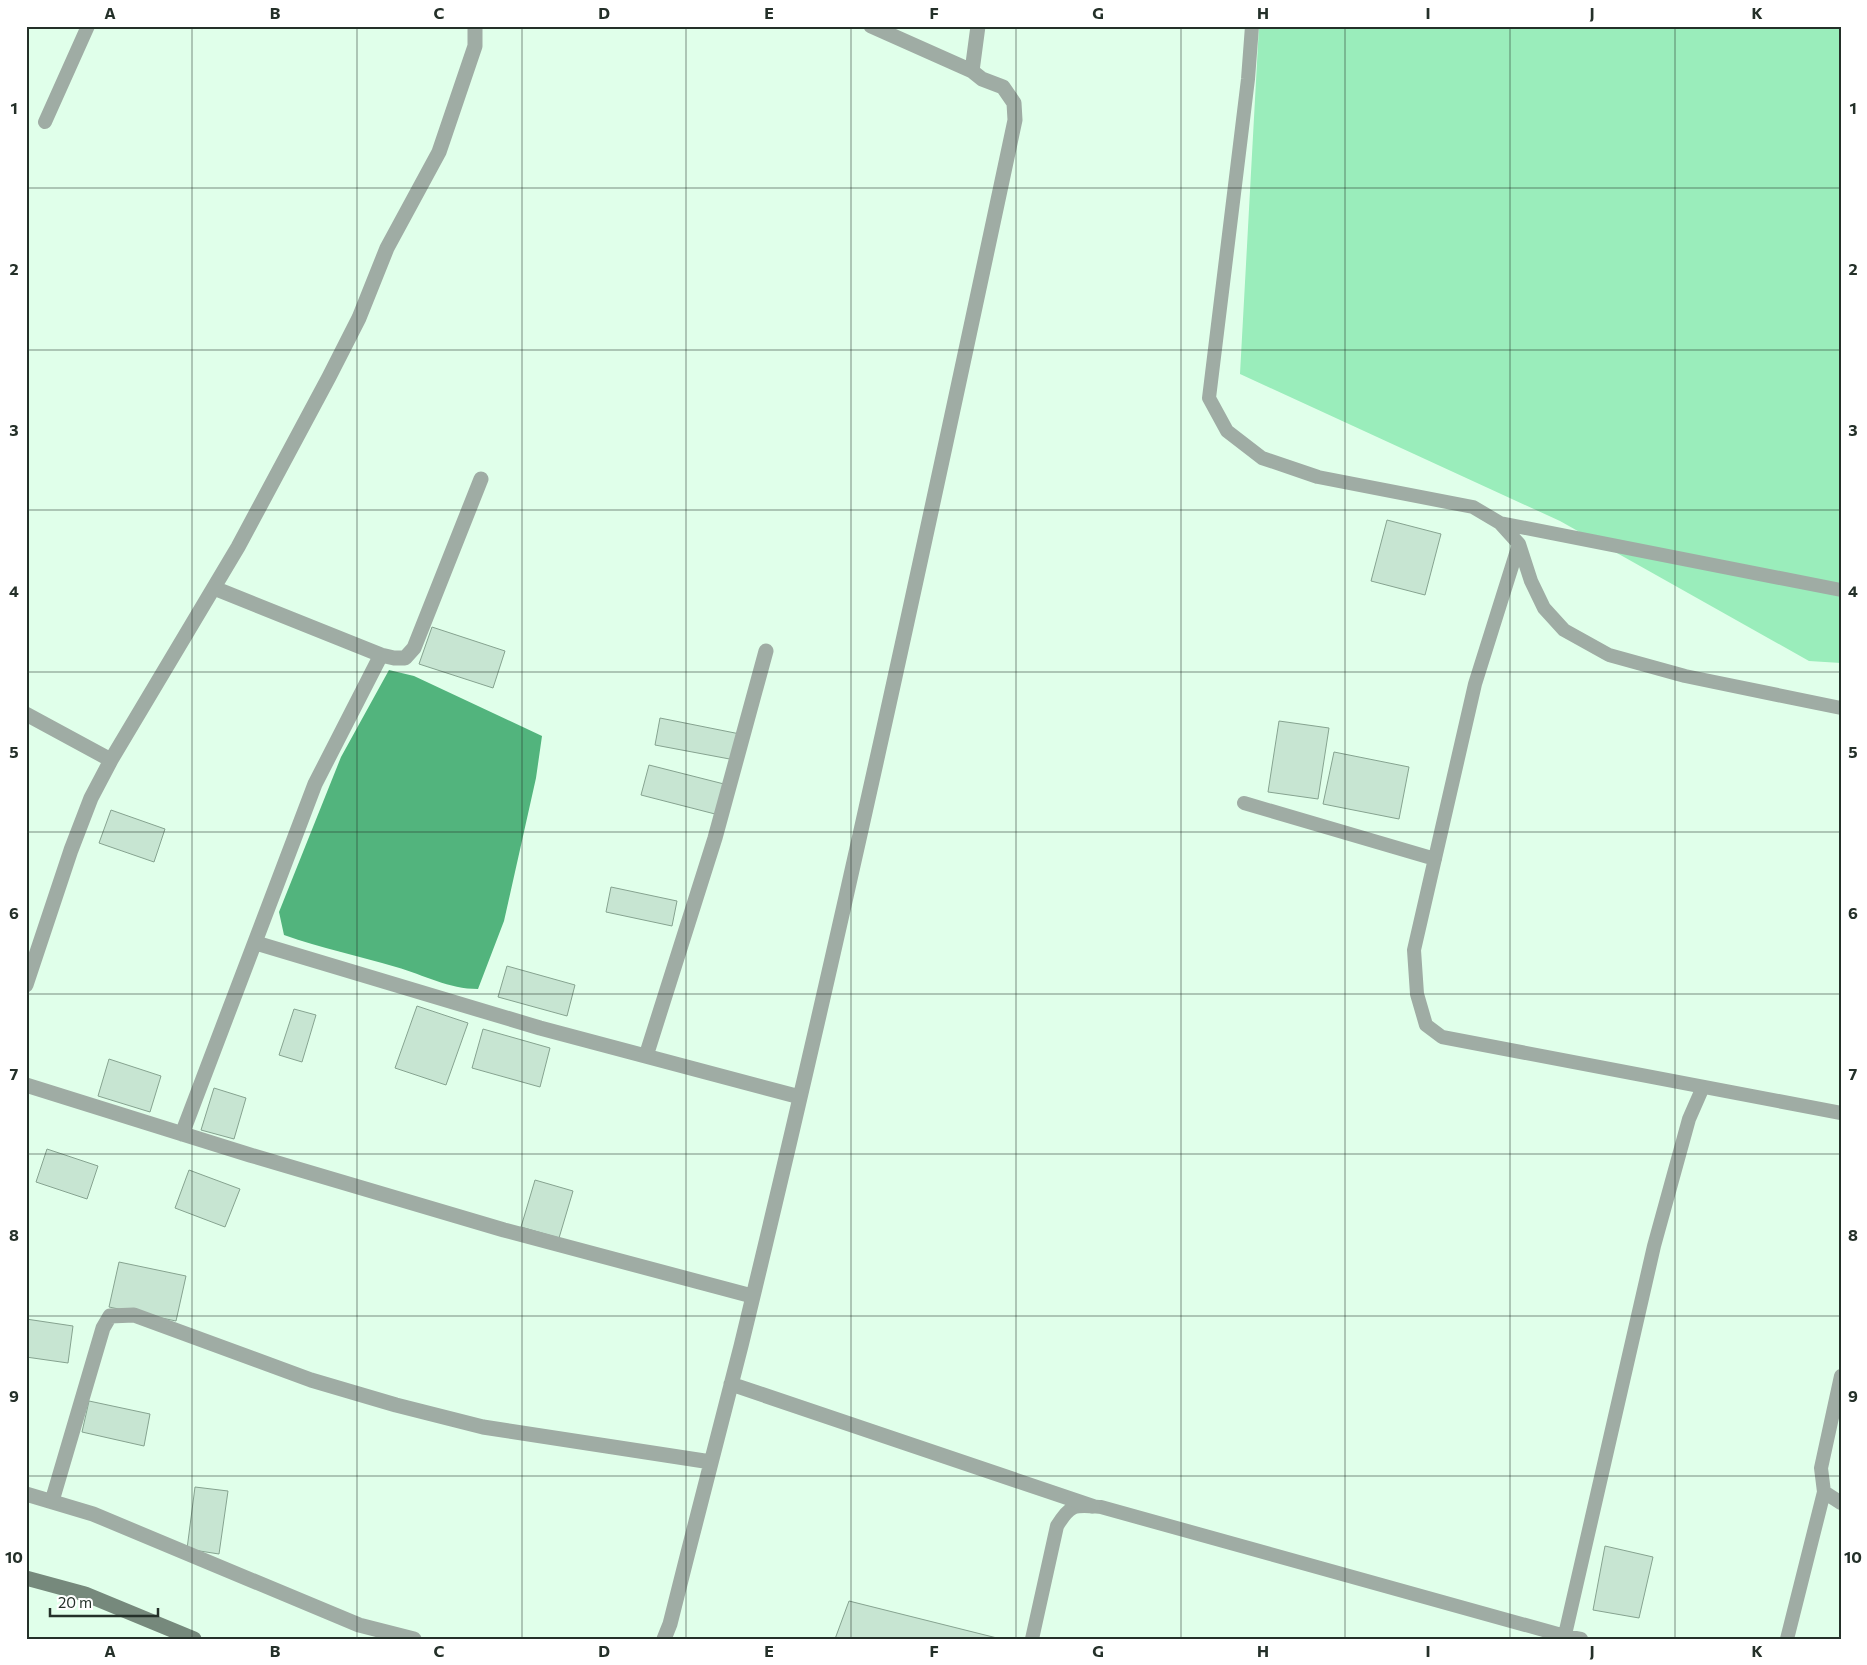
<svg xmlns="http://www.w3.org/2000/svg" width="1867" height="1665" viewBox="0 0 1867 1665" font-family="Commissioner,sans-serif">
  <rect width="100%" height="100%" fill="#e0ffea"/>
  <!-- green -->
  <path fill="#9aedbb" d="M1259,26h582v637l-32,-2 -249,-140 -320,-147z"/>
  <!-- water -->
  <path fill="#52b47d" d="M389,670l25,6 128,60 -6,42 -32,143 -26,68c-29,0 -54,-14 -82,-22 -37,-11 -75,-19 -112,-32l-5,-23 62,-155z"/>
  <!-- building -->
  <path fill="#c7e5d2" stroke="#86a390" d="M1387,520l54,14 -16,61 -54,-14z
    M432,627l73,24 -12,37 -74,-24z
    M660,718l80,16 -5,26 -80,-15z
    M1279,721l50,7 -11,71 -50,-7z
    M1334,752l75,15 -10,52 -76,-15z
    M649,765l75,19 -9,30 -74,-19z
    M111,810l54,19 -11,33 -55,-19z
    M611,887l66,14 -5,25 -66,-14z
    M507,966l68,19 -8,31 -69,-19z
    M417,1006l51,17 -22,62 -51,-17z
    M294,1009l22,6 -14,47 -23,-7z
    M483,1029l67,19 -10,39 -68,-19z
    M109,1059l52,17 -11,36 -52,-16z
    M214,1088l32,10 -12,41 -33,-9z
    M47,1149l51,17 -11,33 -51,-17z
    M189,1170l51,19 -15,38 -50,-19z
    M535,1180l38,11 -14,47 -38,-11z
    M119,1262l67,14 -10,45 -67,-14z
    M26,1319l47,7 -5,37 -42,-6z
    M89,1401l61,13 -6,32 -62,-14z
    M195,1487l33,4 -9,63 -32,-5z
    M1605,1546l48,11 -14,61 -46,-8z
    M849,1601l152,38h-166z"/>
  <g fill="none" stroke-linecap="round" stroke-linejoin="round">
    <!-- lane -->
    <path stroke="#9faca4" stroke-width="14" d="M1252,26l-4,53 -39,319 18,33 35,27 56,19 155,30 27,16 19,21 12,37 13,27 20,22 45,25 76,21 156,32
      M45,122l43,-96
      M1500,523l341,67
      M1519,544l-44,140 -61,266 3,44 9,31 16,12 399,76
      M1244,803l191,56
      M1841,1376l-20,92 3,24 17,11
      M1032,1639l25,-113c14,-23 18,-21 44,-19l464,129 16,3
      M1564,1639l90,-393 35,-127 14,-32
      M1787,1639l37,-147"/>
    <!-- street -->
    <path stroke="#9faca4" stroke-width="15" d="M871,26l101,45
      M214,588l167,67 13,3h11l9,-10 67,-169
      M26,714l85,46
      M256,943l284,85 260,69
      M26,985l45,-135 20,-52 20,-38 127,-213 91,-170 30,-59 28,-70 52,-96 36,-106v-20
      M646,1056l69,-218 51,-187
      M26,1085l224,70 254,75 248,66
      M182,1134l133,-350 66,-129
      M731,1384l361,122
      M26,1494l67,20 266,111 55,14
      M52,1501l51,-173 7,-12 24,-1 177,65 85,25 87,22 228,35
      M664,1639l6,-15c23,-93 48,-186 71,-278 99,-407 187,-817 274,-1226l-1,-17 -11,-16 -21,-8 -10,-8 6,-45"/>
    <!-- secondary -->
    <path stroke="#76897c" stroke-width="15" d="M26,1578l59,16 109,45"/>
  </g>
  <!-- grid -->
  <path fill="none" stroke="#243029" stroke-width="1" stroke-opacity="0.55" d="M192,26v1613M357,26v1613M522,26v1613M686,26v1613M851,26v1613M1016,26v1613M1181,26v1613M1345,26v1613M1510,26v1613M1675,26v1613M26,188h1815M26,350h1815M26,510h1815M26,672h1815M26,832h1815M26,994h1815M26,1154h1815M26,1316h1815M26,1476h1815"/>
  <!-- border -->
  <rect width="1867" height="1665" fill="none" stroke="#ffffff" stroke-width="55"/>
  <!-- scale -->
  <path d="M50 1608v8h108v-8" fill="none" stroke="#243029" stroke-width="2.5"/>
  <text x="58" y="1608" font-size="15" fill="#243029" stroke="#ffffff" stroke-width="4" paint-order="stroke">20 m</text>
  <rect x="28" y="28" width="1812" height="1610" fill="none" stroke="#243029" stroke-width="2"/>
  <g font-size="16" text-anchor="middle" font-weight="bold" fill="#243029">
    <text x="110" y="19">A</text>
    <text x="275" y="19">B</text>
    <text x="439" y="19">C</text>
    <text x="604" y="19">D</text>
    <text x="769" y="19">E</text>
    <text x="934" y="19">F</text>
    <text x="1098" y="19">G</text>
    <text x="1263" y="19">H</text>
    <text x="1428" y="19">I</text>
    <text x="1592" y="19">J</text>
    <text x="1757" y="19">K</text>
    <text x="14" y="114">1</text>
    <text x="1853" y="114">1</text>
    <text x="14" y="275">2</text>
    <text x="1853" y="275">2</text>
    <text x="14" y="436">3</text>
    <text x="1853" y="436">3</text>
    <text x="14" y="597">4</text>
    <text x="1853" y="597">4</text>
    <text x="14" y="758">5</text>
    <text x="1853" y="758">5</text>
    <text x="14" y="919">6</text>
    <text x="1853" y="919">6</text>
    <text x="14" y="1080">7</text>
    <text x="1853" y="1080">7</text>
    <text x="14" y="1241">8</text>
    <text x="1853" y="1241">8</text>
    <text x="14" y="1402">9</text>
    <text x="1853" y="1402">9</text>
    <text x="14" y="1563">10</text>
    <text x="1853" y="1563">10</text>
    <text x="110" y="1657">A</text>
    <text x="275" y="1657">B</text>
    <text x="439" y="1657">C</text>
    <text x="604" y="1657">D</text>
    <text x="769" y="1657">E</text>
    <text x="934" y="1657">F</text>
    <text x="1098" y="1657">G</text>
    <text x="1263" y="1657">H</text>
    <text x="1428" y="1657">I</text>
    <text x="1592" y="1657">J</text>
    <text x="1757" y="1657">K</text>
  </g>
</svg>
